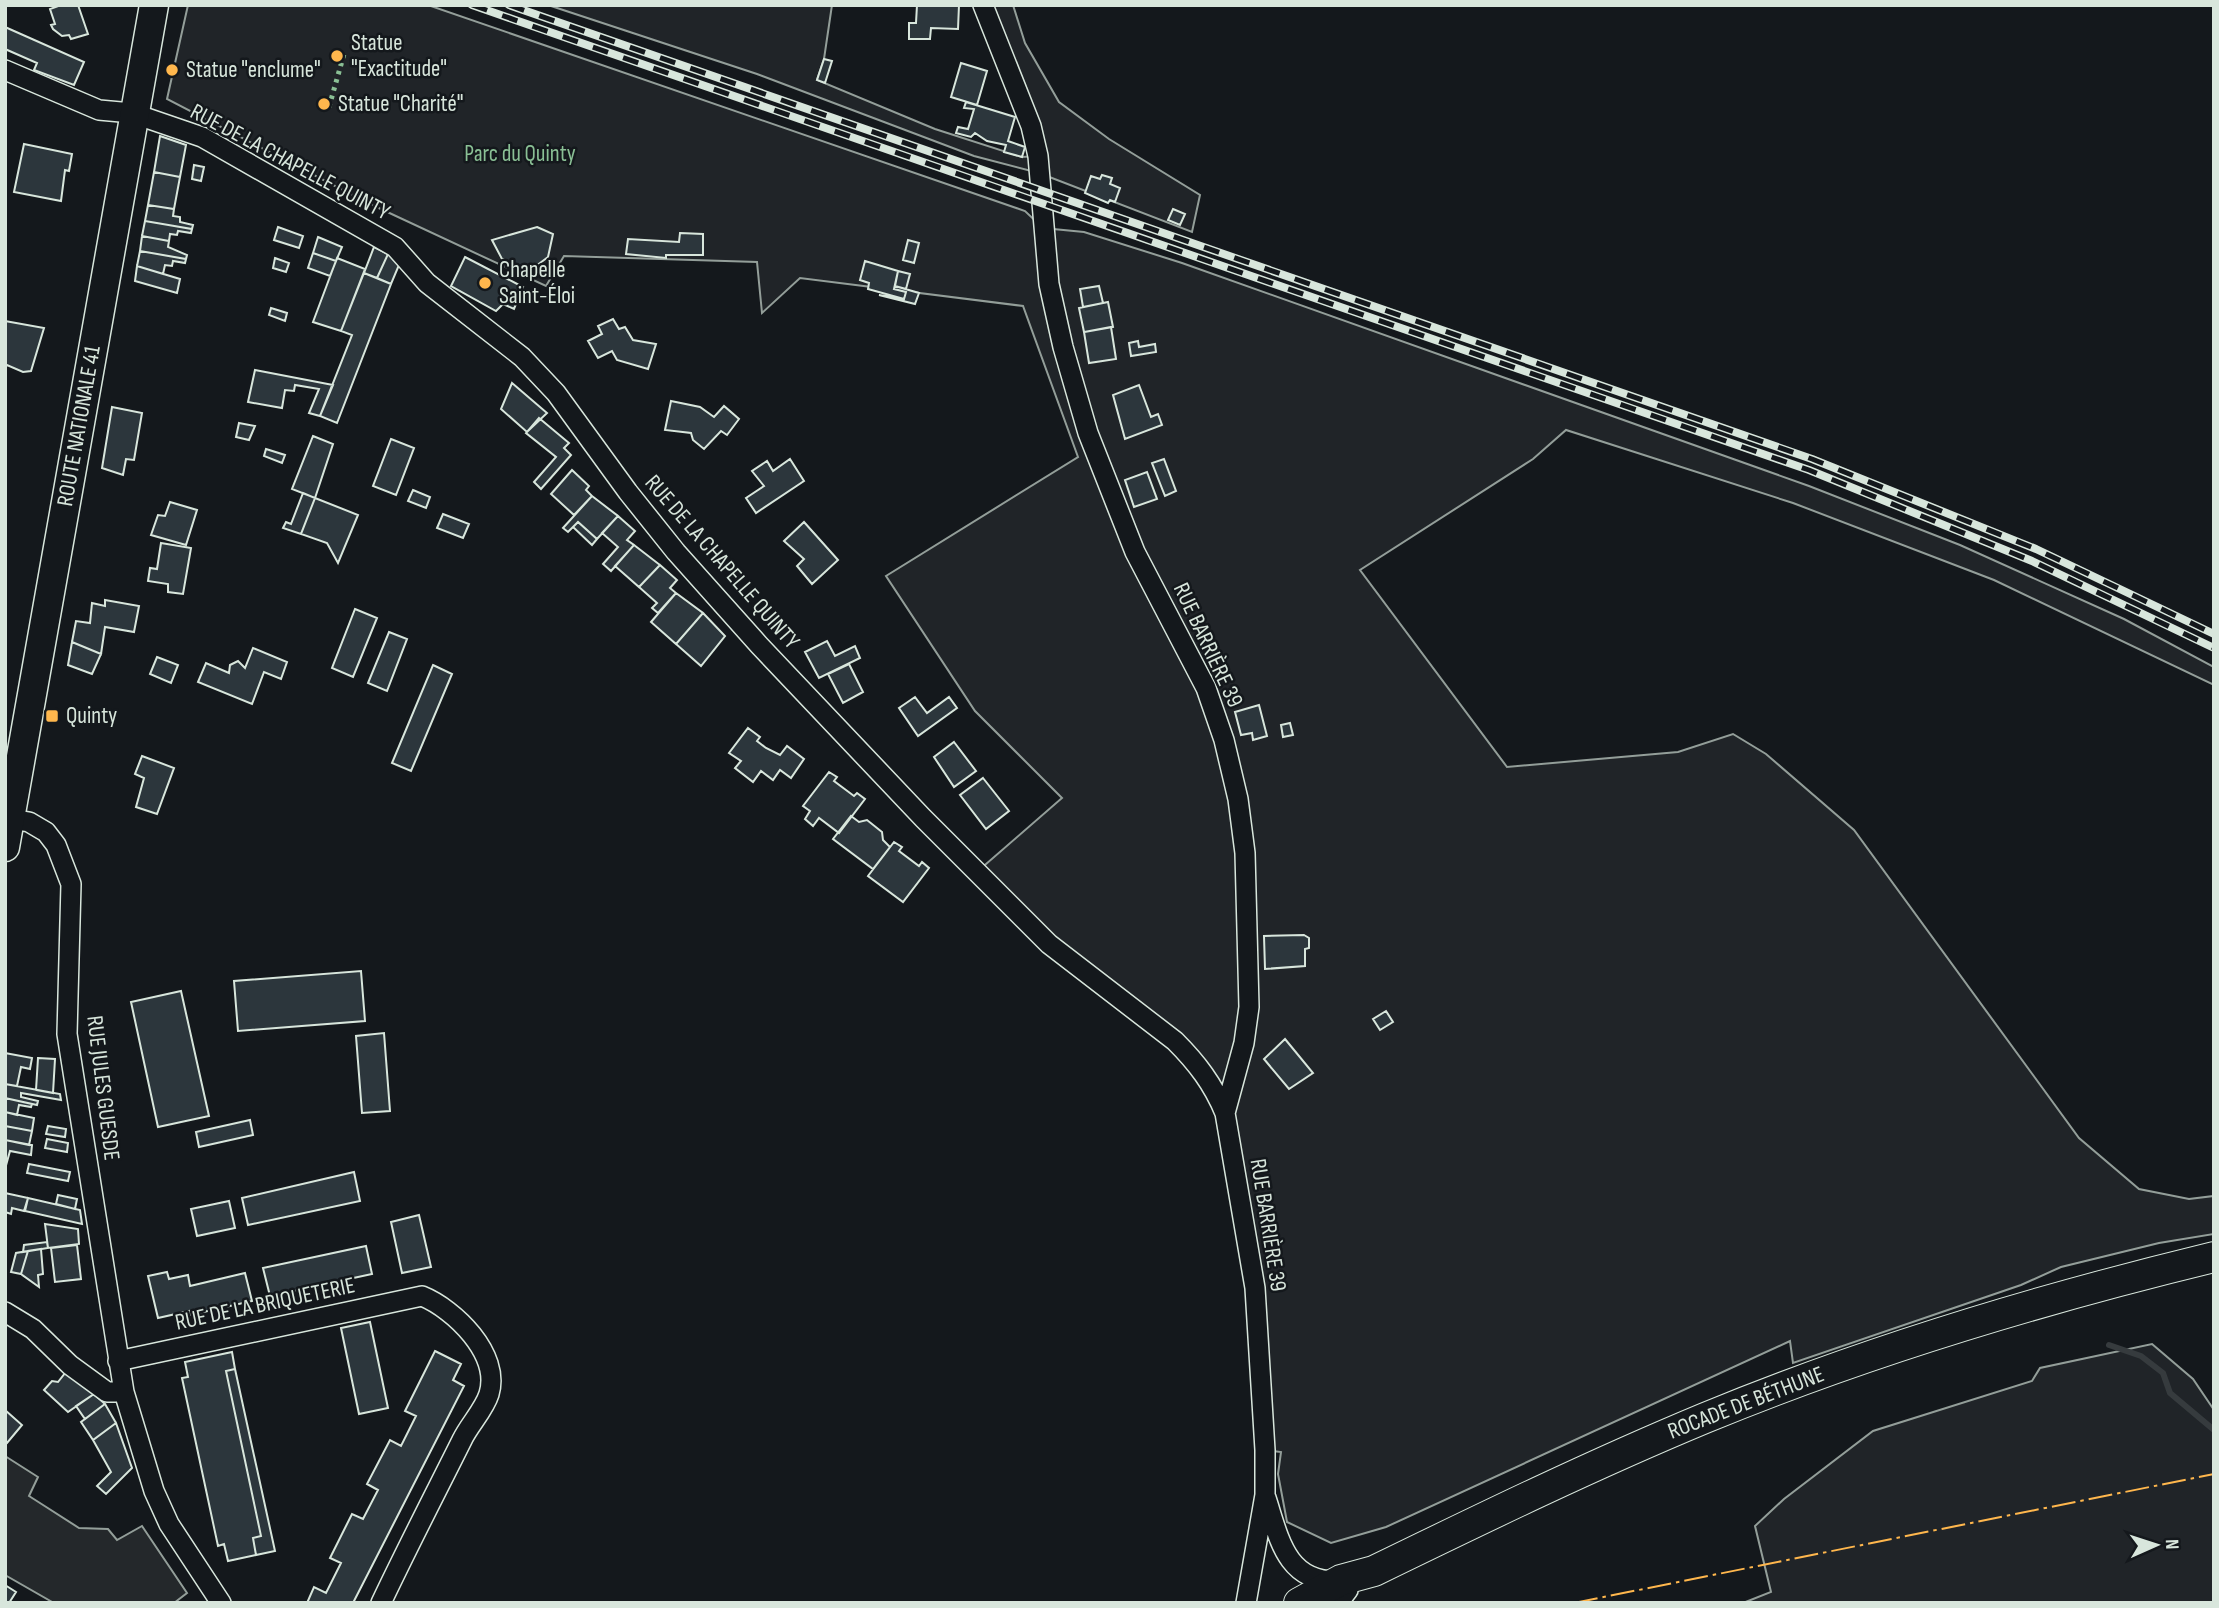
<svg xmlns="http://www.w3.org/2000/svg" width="2219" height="1608" viewBox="0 0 2219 1608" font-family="'Sofia Sans Condensed',sans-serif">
  <rect width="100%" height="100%" fill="#14181c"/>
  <!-- green -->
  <path fill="#202428" stroke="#939e99" stroke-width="2" d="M188,5h240l597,206 18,17 41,4 98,31 627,223 151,59 164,74 90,48v18l-220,-105 -201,-77 -227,-73 -33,29 -173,111 147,197 171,-15 55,-18 33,20 88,76 225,308 60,51 50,10 25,-3v38l-55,9 -98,24 -40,18 -228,78 -3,-22 -404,186 -55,16 -44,-21 -9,-48 3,-22 -16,-2 -18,-207 -40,-167 -229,-205 84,-73 -87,-87 -89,-135 192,-119 -55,-151 -223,-28 -38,35 -5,-51 -193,-6 -18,30 -178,-83 -201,-104z
    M548,5h284l-8,54 -7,21 118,49 87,28 15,-1 -53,-151h29l12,38 34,59 50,37 91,56 -8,37 -153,-59 -65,-17 -217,-82z
    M2152,1344l41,35 21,31v193h-471l28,-11 -16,-66 29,-27 89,-68 159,-50 8,-13z"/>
  <!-- parking -->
  <path fill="#24282b" stroke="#939e99" stroke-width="2" d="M5,1456l33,21 -9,19 50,32 29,1 9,11 25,-14 45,67 -13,10h-120l-49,-28z"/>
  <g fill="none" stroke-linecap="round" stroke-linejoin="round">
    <!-- stream -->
    <path stroke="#363b3e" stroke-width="6" d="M2109,1345l32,11 22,17 7,20 44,37"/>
  </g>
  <!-- building -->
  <path fill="#2c363c" stroke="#d8e6dc" stroke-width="2" d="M61,5h17l10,29 -17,5 -2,-4 -7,1 -9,-7 -2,-4 4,-1 -5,-15z
    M917,5h42l-1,24 -27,-1 -1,11h-21v-16h7z
    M5,27l79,35 -10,23 -40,-15 3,-7 -32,-14z
    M824,59l8,2 -7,22 -8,-3z
    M961,63l26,8 -10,34 -26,-8z
    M966,102l49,15 -7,24 17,6 -3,10 -18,-5 2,-7 -19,-4 -12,-8 -4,4 -15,-4 2,-6 10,2 6,-20 -10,-1z
    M160,136l26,9 -6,32 -26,-5z
    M24,144l48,10 -3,17 -4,-1 -4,31 -47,-9z
    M194,165l10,2 -3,14 -9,-2z
    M154,172l26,5 -6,32 -26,-4z
    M1102,175l10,3 -2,6 10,4 -5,14 -5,-2 -2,3 -23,-10 6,-17 9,3z
    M148,205l26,4 -1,7 7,1v5l13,3 -1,4 -47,-8z
    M1173,209l12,5 -5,11 -12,-5z
    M145,221l47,8 -1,4 -13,-2 -1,4 -7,-1 -1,7 -27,-5z
    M278,227l25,9 -4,12 -25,-8z
    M537,227l16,7 -5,23 -12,9 -12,2 -22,-9 -10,-19z
    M680,233l23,1v21h-37v3l-40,-4 2,-15 51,3z
    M142,236l27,5 -1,6 19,8 -1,4 -46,-8z
    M318,237l24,10 -6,14 -23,-8z
    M908,240l11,3 -5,20 -11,-3z
    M374,247l14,7 -11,24 -13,-5z
    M140,251l46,8 -1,4 -12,-2 -1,5 -7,-1 -2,9 -26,-8z
    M313,253l23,8 -6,15 -22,-8z
    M388,254l11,11 -8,19 -14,-6z
    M465,257l58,30 -9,22 -11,-5 -7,7 -45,-25z
    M275,258l14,5 -3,9 -13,-4z
    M337,258l28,11 -24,62 -28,-9z
    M865,261l33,10 -4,18 12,3 -2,7 -36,-10 1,-6 -9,-3z
    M137,266l43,13 -3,14 -42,-12z
    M898,271l12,3 -4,15 -11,-3z
    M364,273l27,11 -54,139 -17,-7 32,-81 -11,-4z
    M895,286l24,7 -4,11 -36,-9 25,4 2,-7 -12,-3z
    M1099,286l4,17 -20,4 -3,-18z
    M1108,302l5,25 -29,5 -5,-24z
    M271,308l16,5 -2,8 -16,-6z
    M613,319l6,10 6,-2 8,13 23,4 -8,25 -31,-9 -5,-9 -14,7 -10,-17 14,-7 -4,-8z
    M5,321l39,7 -13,43 -8,1 -16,-7 -2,3z
    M1111,327l5,32 -27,4 -5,-31z
    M1138,341l1,6 16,-3 1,8 -25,4 -2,-13z
    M255,370l78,15 -13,31 -11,-3 10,-24 -24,-4 -1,6 -9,-1 -3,18 -34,-6z
    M512,383l35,30 -20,19 -26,-23z
    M1139,385l12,32 7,-3 4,11 -37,14 -12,-44z
    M671,401l29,6 14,10 10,-11 15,13 -12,16 -6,-4 -17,18 -11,-9 -2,-7 -26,-3z
    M112,407l30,6 -8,47 -8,-1 -3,16 -21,-7z
    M539,418l30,25 -5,5 7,7 -30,34 -7,-7 22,-25 -30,-24z
    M239,423l16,3 -6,14 -13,-3z
    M313,436l20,8 -18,54 -23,-9z
    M391,439l23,9 -18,47 -23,-9z
    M266,449l19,6 -3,8 -18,-7z
    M790,459l14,22 -48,32 -10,-15 18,-12 -12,-15 15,-10 6,10z
    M1164,459l12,32 -11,5 -13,-33z
    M572,470l17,16 -3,4 6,6 -18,19 -23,-21z
    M1147,472l10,27 -23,8 -9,-27z
    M413,490l17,7 -4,11 -18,-7z
    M303,493l12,5 -14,36 -18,-6 3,-6 5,2z
    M592,496l26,20 -21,23 -19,-17 -10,10 -5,-4z
    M315,498l43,17 -20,48 -11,-20 -26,-9z
    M170,502l27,8 -11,35 -35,-10 7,-20 7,1z
    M443,514l26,10 -6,14 -26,-10z
    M618,516l17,15 -8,9 7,5 -23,26 -8,-7 15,-17 -16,-14z
    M578,522l19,17 -5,6 -19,-18z
    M804,522l34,38 -26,24 -15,-18 7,-7 -20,-18z
    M161,543l30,5 -8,46 -15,-2v-8l-20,-3 2,-13 7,1z
    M634,545l26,20 -21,22 -24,-21z
    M660,565l17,15 -7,8 6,5 -18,20 -6,-5 5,-5 -18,-16z
    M676,593l27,20 -27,31 -25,-22z
    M105,600l34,6 -5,26 -29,-5 -4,27 -29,-12 4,-21 14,2 2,-20 13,3z
    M355,609l22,9 -24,59 -21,-9z
    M703,613l22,23 -24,30 -25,-22z
    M389,632l18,7 -20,52 -19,-8z
    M827,641l8,15 20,-10 5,12 -41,20 -14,-26z
    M72,642l29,12 -9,20 -24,-9z
    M253,648l34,14 -6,17 -17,-7 -12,32 -54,-22 8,-19 23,10 1,-8 8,-4 7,7z
    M157,657l21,8 -7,18 -21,-9z
    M849,664l14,28 -20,11 -15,-29z
    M433,665l19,9 -41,97 -19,-8z
    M915,697l12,16 22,-16 8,11 -39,28 -19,-28z
    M1259,705l8,31 -14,4 -1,-7 -11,2 -6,-23z
    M1290,723l3,12 -10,2 -2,-12z
    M748,728l12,9 -3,4 9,7 14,7 7,-9 17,13 -13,19 -11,-8 -7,10 -12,-9 -8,11 -18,-14 6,-7 -12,-8z
    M954,742l22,29 -22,16 -20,-30z
    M142,756l32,12 -17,46 -21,-7 8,-29 -9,-4z
    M829,772l8,5 -3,4 20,15 3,-3 8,6 -26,34 -20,-15 -6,8 -8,-7 5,-8 -7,-5z
    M983,778l26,33 -23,18 -26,-34z
    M851,816l8,6 8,-2 15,12 1,8 7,7 -17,22 -40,-30z
    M894,842l8,5 -3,4 20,15 3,-4 7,6 -26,34 -35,-26z
    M1304,935l5,3v10l-4,1v17l-40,3 -1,-33z
    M361,971l4,50 -127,10 -4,-50z
    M181,991l28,125 -51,11 -27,-125z
    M1386,1011l7,11 -13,8 -7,-11z
    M384,1033l6,78 -28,2 -6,-77z
    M1285,1039l28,34 -24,16 -25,-30z
    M5,1053l27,5 -2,11 -9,-2 -4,19 -12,-2z
    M38,1058l17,1 -2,34 -17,-3z
    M5,1084l55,10 1,6 -40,-7v4l17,4 -1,4 -32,-7z
    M5,1098l27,6 -1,3 -12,-2 -2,10 -12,-3z
    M5,1112l29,6 -2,13 -27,-5z
    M250,1120l3,15 -54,12 -3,-15z
    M5,1126l27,5 -3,14 -24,-5z
    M48,1126l18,3 -1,8 -19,-3z
    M47,1139l21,4 -1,9 -22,-4z
    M5,1140l27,5 -1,10 -21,-4 -5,18z
    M29,1164l41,8 -2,9 -41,-8z
    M354,1172l6,29 -112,24 -6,-27z
    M5,1193l23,5 -4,13 -12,-3 -1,6 -6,-2z
    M58,1195l19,4 -2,10 -19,-5z
    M28,1198l52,12 2,14 -57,-13z
    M229,1201l6,27 -38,8 -6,-27z
    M419,1215l12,52 -29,6 -11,-51z
    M45,1224l33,5 1,15 -31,4z
    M47,1242l1,6 -25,4 1,-7z
    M77,1245l4,34 -26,3 -4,-34z
    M366,1246l6,28 -102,22 -7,-28z
    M41,1249l2,25 -5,1 1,12 -18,-13 7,-23z
    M28,1251l-7,23 -10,-2 5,-19z
    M167,1272l2,7 19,-4 2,11 55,-13 7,28 -62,14 -1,-4 -31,7 -10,-42z
    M370,1322l18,86 -29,6 -18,-86z
    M435,1351l26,13 -8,16 11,6 -111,217h-46l7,-16 12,6 15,-30 -11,-5 22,-44 11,5 15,-29 -11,-6 23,-44 11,6 15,-30 -11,-5z
    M232,1352l3,17 -9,2 35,165 -8,2 3,17 -28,6 -4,-17 -6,2 -36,-168 6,-1 -3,-15z
    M235,1369l40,182 -19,4 -3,-17 8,-2 -35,-165z
    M66,1372l28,22 -26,18 -24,-22 8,-9 6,1z
    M94,1394l11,10 -20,15 -9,-13z
    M105,1404l11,19 -23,17 -12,-18z
    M5,1410l17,15 -15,18 -2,-1z
    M116,1423l16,45 -26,26 -9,-8 14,-14 -18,-32z
    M5,1585l11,7 -7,11h-4z"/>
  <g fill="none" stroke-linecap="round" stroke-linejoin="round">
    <defs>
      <path id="street" d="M983,5l48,121 7,30 11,128 14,63 25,86 47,119 71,136 18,52 14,59 7,54 4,154 -5,36 -19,70 30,175 10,162v45l-19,108
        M5,70l94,40 33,3 70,24 193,110 32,36 95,74 34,36 72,99 48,60 83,93 164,173 126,126 126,97c22,22 38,43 50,72
        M11,819l18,3 17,10 10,13 15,39 -4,150 57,358 30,99 15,33 52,79
        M5,1312l28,17 37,36 37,27h17
        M118,1361l304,-65c32,13 79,58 67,98 -5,16 -20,31 -27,46 -27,54 -55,108 -81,163
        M1266,1498c13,40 20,84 71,83
        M1338,1603l10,-13"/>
      <path id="secondary" d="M5,847l149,-842"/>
      <path id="primary" d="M1299,1603l42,-23 33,-9c109,-53 218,-106 331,-153 165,-68 336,-119 509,-161"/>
    </defs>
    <!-- street casing -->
    <use href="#street" stroke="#d8e6dc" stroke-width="22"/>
    <!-- secondary casing -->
    <use href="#secondary" stroke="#d8e6dc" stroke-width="31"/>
    <!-- primary casing -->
    <use href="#primary" stroke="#d8e6dc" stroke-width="32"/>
    <!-- street -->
    <use href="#street" stroke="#14181c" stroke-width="19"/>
    <!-- secondary -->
    <use href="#secondary" stroke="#14181c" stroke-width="28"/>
    <!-- primary -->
    <use href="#primary" stroke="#14181c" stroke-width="30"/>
    <defs>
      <path id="rail" d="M472,5l1337,465 223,91 182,87
        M509,5l1303,454 224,90 178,85"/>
    </defs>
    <!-- rail casing -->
    <use href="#rail" stroke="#d8e6dc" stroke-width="8"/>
    <!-- rail -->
    <use href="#rail" stroke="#14181c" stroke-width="5" stroke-dasharray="16" stroke-linecap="butt"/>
    <!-- hedge -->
    <path stroke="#8ac095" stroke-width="5" stroke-dasharray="3.5 5" stroke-linecap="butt" d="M329,107l15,-53"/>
    <!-- power -->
    <path stroke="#ffb74d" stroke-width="2" stroke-dasharray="24 5 3.5 5" stroke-linecap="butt" d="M1574,1603l640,-129"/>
  </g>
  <!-- markers -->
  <g fill="#ffb74d" stroke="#14181c" stroke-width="2.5">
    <circle cx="337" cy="56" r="7"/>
    <circle cx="172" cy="70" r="7"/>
    <circle cx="324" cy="104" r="7"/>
    <circle cx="485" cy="283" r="7"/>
    <rect x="45" y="709" width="14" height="14" rx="3.5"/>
  </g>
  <g text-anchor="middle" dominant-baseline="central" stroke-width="5" stroke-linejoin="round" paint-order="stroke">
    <!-- poi labels -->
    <g font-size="23" fill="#d8e6dc" stroke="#14181c" text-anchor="start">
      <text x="351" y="43">Statue<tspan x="351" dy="26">"Exactitude"</tspan></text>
      <text x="186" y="70">Statue "enclume"</text>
      <text x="338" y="104">Statue "Charité"</text>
      <text x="499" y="270">Chapelle<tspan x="499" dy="26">Saint-Éloi</tspan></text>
      <text x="66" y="716">Quinty</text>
    </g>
    <!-- park labels -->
    <g font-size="23" fill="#8ac095" stroke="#14181c">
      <text x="520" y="154">Parc du Quinty</text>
    </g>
    <!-- street labels -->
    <g font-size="23" fill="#d8e6dc" stroke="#14181c">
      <text transform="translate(290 162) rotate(28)">RUE DE LA CHAPELLE QUINTY</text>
      <text transform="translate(79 426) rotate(-80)">ROUTE NATIONALE 41</text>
      <text transform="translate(722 562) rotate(49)">RUE DE LA CHAPELLE QUINTY</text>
      <text transform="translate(1208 645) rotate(65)">RUE BARRIÈRE 39</text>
      <text transform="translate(103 1088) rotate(83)">RUE JULES GUESDE</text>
      <text transform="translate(1268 1225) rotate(81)">RUE BARRIÈRE 39</text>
      <text transform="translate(265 1304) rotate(-12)">RUE DE LA BRIQUETERIE</text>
      <text transform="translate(1746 1403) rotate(-21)">ROCADE DE BÉTHUNE</text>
    </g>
  </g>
  <!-- border -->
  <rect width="2219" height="1608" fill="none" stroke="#d8e6dc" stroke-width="14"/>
  <!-- north arrow -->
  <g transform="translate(2156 1545) rotate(87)" stroke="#14181c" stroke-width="5" paint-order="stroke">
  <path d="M0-5L12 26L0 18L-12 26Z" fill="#d8e6dc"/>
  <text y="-10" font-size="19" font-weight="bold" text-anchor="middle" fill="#d8e6dc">N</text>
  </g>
</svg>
